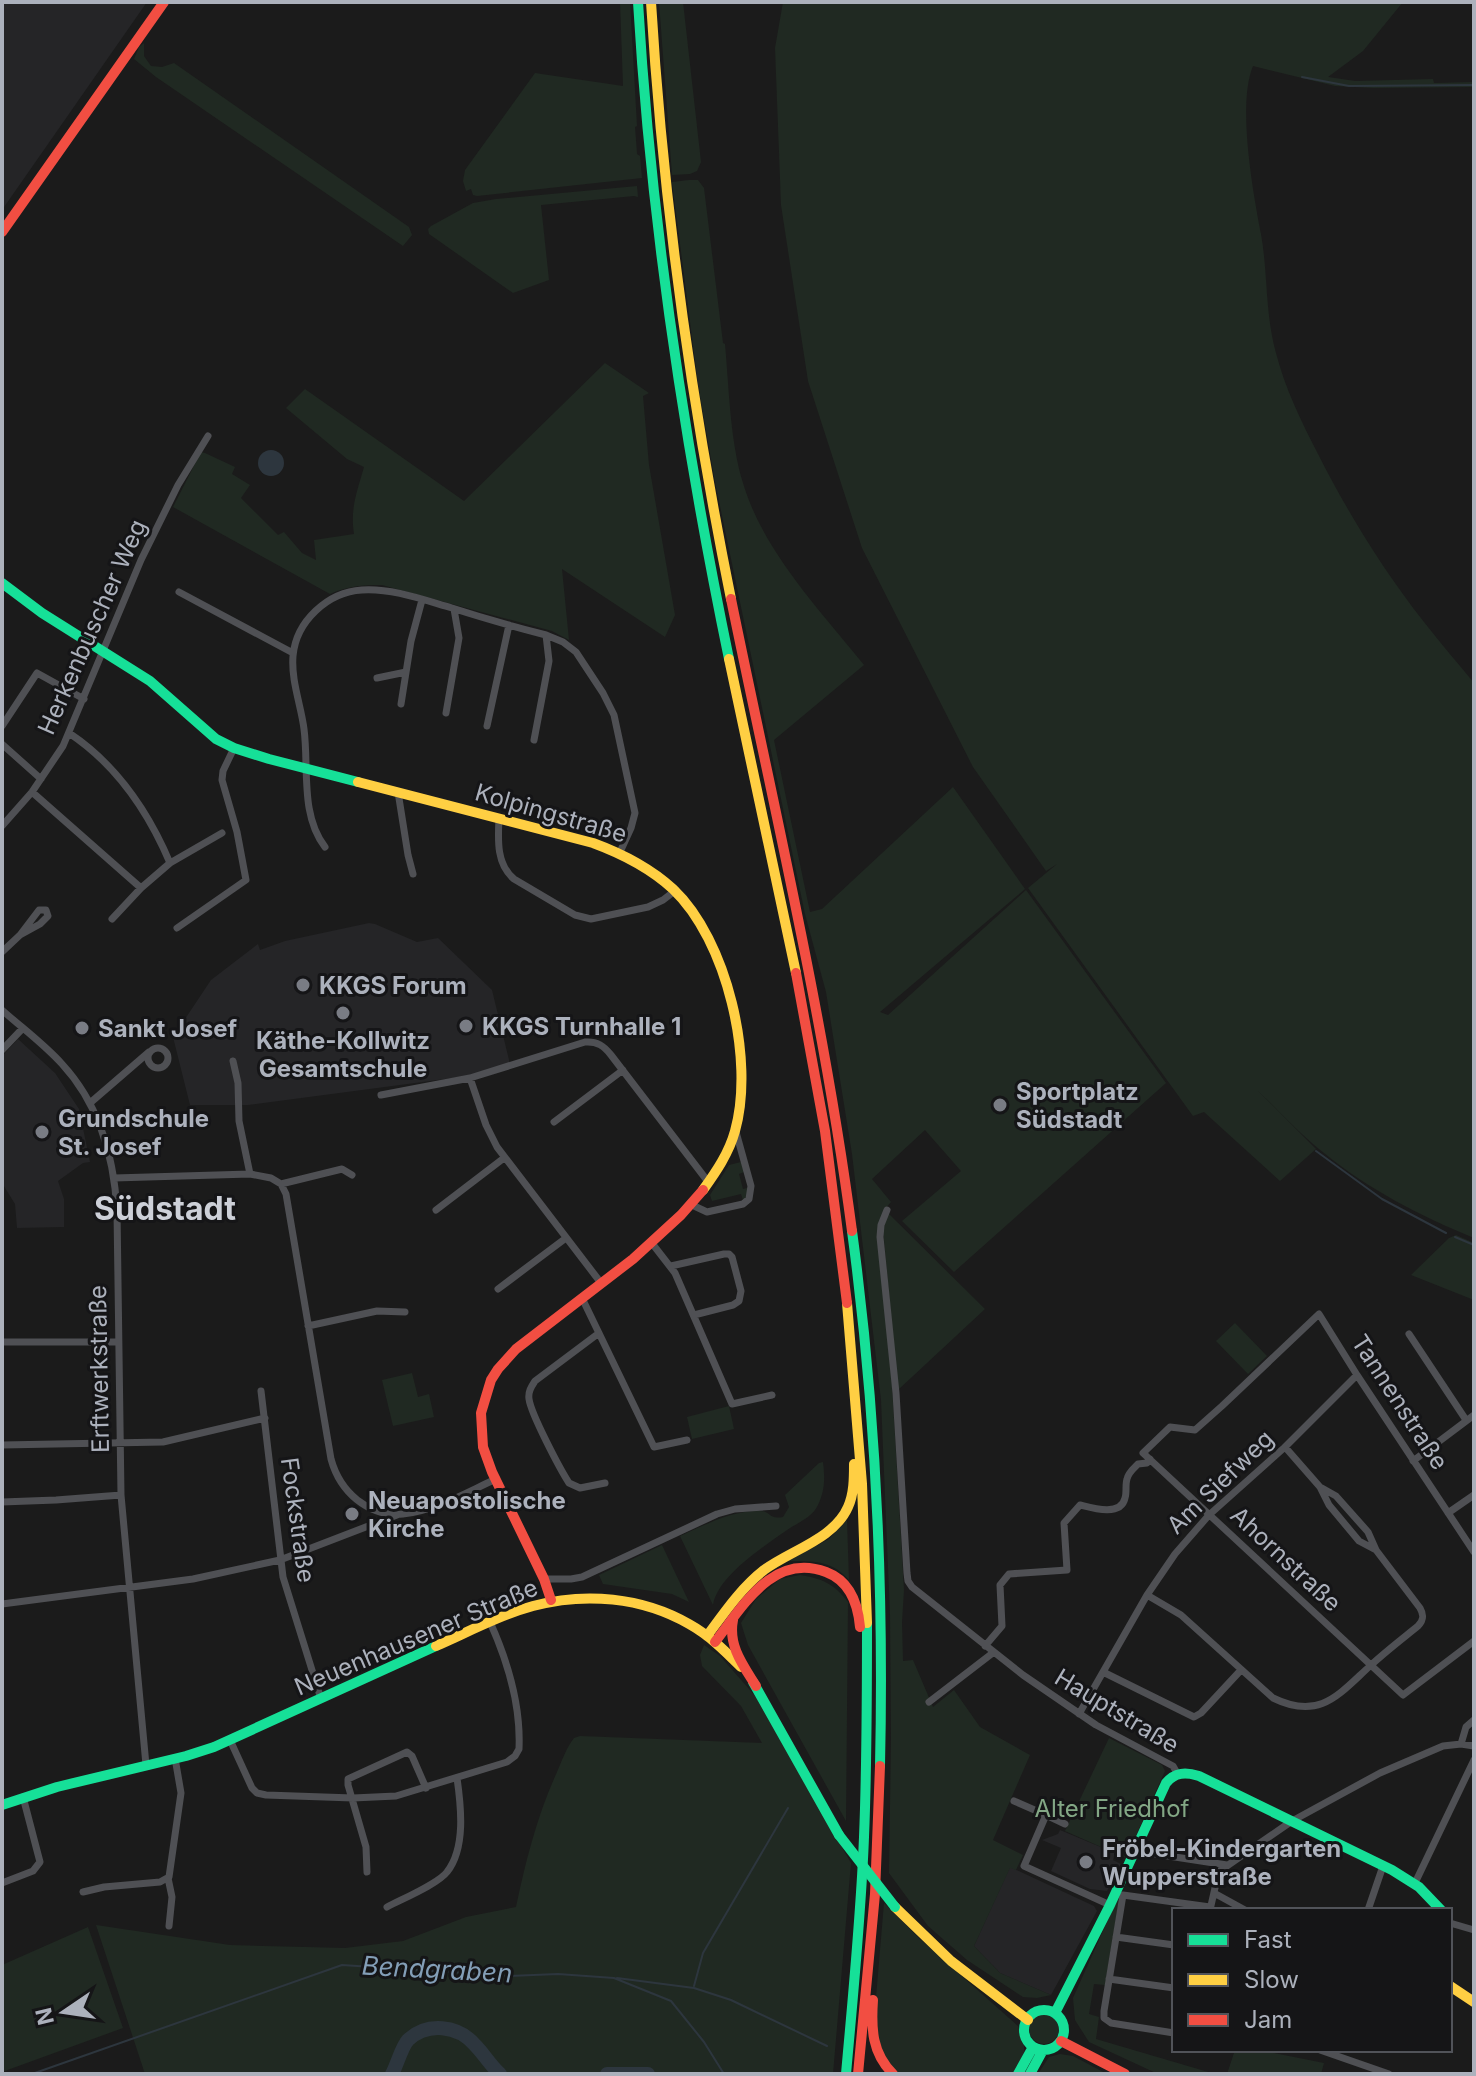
<svg xmlns="http://www.w3.org/2000/svg" width="1476" height="2076" viewBox="0 0 1476 2076" font-family="Inter,sans-serif">
  <rect width="100%" height="100%" fill="#1b1b1b"/>
  <!-- built -->
  <path fill="#252527" d="M2,2h145l-145,208z
    M369,923l6,1 42,18 21,-4 54,52 18,74 -42,12 -220,29h-58l-17,-68 38,-57 47,-36 2,6 25,-9z
    M18,1039l37,34 24,36 11,53 -7,1 -25,18 6,18v28l-47,1 -2,-24 -13,-21v-127z
    M1060,1830l55,23 -2,7 8,4 -14,27 -17,-2 -39,-18 10,-23 -19,-8 16,-6z
    M1010,1867l84,39 3,5 -46,84 -51,-22 -26,-27z"/>
  <!-- green -->
  <path fill="#202922" d="M620,2h10l7,124 -2,1 2,27 3,2 2,22 -165,18 -4,-1 -2,-6 -5,2 -3,-10 2,-11 70,-97 88,13z
    M659,2h24l18,160 -4,9 -7,3 -18,1z
    M783,2h620l-40,49 -35,26 27,4 78,-2 1,4 40,-1v5l-100,1 -39,-2 -82,-20c-16,38 0,126 8,168 7,39 4,80 15,119 9,35 25,68 42,101 30,59 65,116 106,168 16,21 34,41 50,61v555c-53,-22 -105,-48 -150,-85 -24,-19 -45,-42 -67,-63l59,59 -36,32 -76,-69 -11,4 -165,-228 29,-24 -11,7 -73,-104 -111,-219 -54,-167 -27,-176 -6,-157z
    M144,43v13l7,10 11,1 12,-4 235,164 3,8 -9,11 -247,-169 -22,-18 5,-12z
    M689,180h9l6,8 19,155 2,1c4,43 5,97 18,139 20,68 77,127 121,182l-90,75 36,172 12,-3 131,-122 72,102 -145,123 8,3 138,-125 140,193 -212,189 -52,-51 59,-50 -36,-41 -53,49 19,23 -6,7 -5,16 12,160 12,205 -2,32 1,39 10,-1 20,47 21,-17 26,37 50,28 -37,85 30,15 -7,15 -6,-2 -36,78 26,27 51,22 -14,3 -14,-1 -56,-37 -39,-34 -39,-53 2,-134 -1,-124 -9,-215 -29,-246 -26,-162 -21,-78 -90,-432 -17,-98 -26,-202z
    M637,186l1,11 -4,-1 -93,9 8,75 -36,13 -84,-59 -1,-5 3,-3 42,-23 23,-4z
    M605,363l44,30 -6,3 6,69 26,150 -10,22 -103,-68 7,71 -17,-9 -170,-46c-20,0 -34,1 -52,9l-157,-87 28,-55 4,1 30,14 -3,7 18,11 -9,13 37,37 6,-3 18,21 14,7 -2,-20 40,-6c-4,-26 3,-42 10,-67l-17,-8 -61,-51 19,-19 159,112z
    M741,1162l3,10 -5,2 4,15 4,-1 1,4 -2,7 -3,1 -2,-6 -29,7 -2,-6 19,-30z
    M888,1213l97,96 -87,81 -15,-161z
    M1456,1235l18,8v57l-63,-25 38,-37z
    M1235,1323l32,33 -19,18 -32,-33z
    M412,1373l6,24 11,-3 5,23 -41,9 -11,-46z
    M729,1406l5,23 -42,10 -5,-22z
    M823,1462c2,15 2,29 -5,43 -5,11 -18,17 -28,23 -24,17 -72,47 -77,77l-33,-69c25,-11 52,-26 80,-25 11,0 8,9 23,6l6,-10 -4,-12 34,-32z
    M847,1520l2,60c-17,-20 -37,-19 -61,-19l41,-22z
    M662,1545l27,57 -17,-8 -69,-10 -4,-9z
    M800,1575c23,4 33,8 48,27l-2,219 -98,-176 -7,-22 15,-24 24,-20z
    M704,1645l16,11 36,41 95,166 -18,211h-688l-49,-149 134,20 115,3 58,-7 63,-24 50,-10c10,-47 21,-91 41,-135 5,-11 9,-24 17,-34l6,-2 182,7 -21,-37 -39,-40 -2,-11z
    M1109,1738l53,27 3,6 -39,87 -61,-27z
    M1120,1893l-15,92 -11,-1 -5,30 10,3 -3,22 119,35h-57l-69,-32 -14,-22 -2,-22z
    M884,1903l36,36 98,87c9,20 9,31 -6,48h-113l-11,-8 -12,-24 -2,-21z
    M88,1927l35,101 -121,44v-107z
    M1029 2029a15 15 0 1 1 30 0a15 15 0 1 1-30 0Z
    M1235,2050h23l66,13 -3,11h-94z
    M1060,2054l13,2 34,18h-69l11,-17z"/>
  <!-- water -->
  <path fill="#2d363e" d="M258 463a13 13 0 1 1 26 0a13 13 0 1 1-26 0Z"/>
  <g fill="none" stroke-linecap="round" stroke-linejoin="round">
    <!-- stream -->
    <path stroke="#2d363e" stroke-width="2" d="M1302,77l47,9 125,-1
      M1316,1151l66,48 64,34
      M1455,1237l19,8
      M617,1978l77,10 37,12 96,46
      M694,1986l9,-33 85,-145
      M32,2074l310,-109 167,11 49,-2 56,4 57,23 33,41 20,32"/>
    <!-- river -->
    <path stroke="#2d363e" stroke-width="14" d="M392,2074c5,-9 10,-28 16,-34 19,-18 50,-15 67,5 9,9 15,20 25,29
      M607,2074h41"/>
    <!-- street -->
    <path stroke="#4f5054" stroke-width="7" d="M179,592l114,61
      M377,678l29,-6
      M401,704l10,-63 11,-41
      M446,713l13,-75 -5,-29
      M2,726l35,-53 47,26
      M487,726l22,-101
      M69,733c48,32 79,78 101,130
      M534,740l15,-79 -3,-26
      M2,744l39,35
      M32,792l109,96
      M398,792l10,63 5,19
      M499,818c-1,21 -3,46 15,61l61,36 16,4 57,-12 15,-7 13,-10
      M2,826l30,-34 31,-46 78,-186 37,-75 30,-49
      M325,847c-25,-32 -16,-80 -21,-118 -3,-24 -13,-48 -11,-73 3,-35 35,-64 69,-66 30,-2 62,10 90,18 31,10 63,19 94,27l17,7 13,10 27,41 11,22 21,98 -4,15 -11,24
      M112,919l29,-31 29,-25 52,-30
      M177,928l69,-48 -9,-48 -15,-52 1,-9 11,-23
      M2,952l18,-17 19,-25h7l2,6 -8,8 -20,11
      M2,1010c20,18 42,34 60,54 37,40 52,93 55,147l4,284 25,270
      M148 1058a10 10 0 1 1 20 0a10 10 0 1 1-20 0Z
      M2,1050l21,-22
      M233,1061l5,22 1,38 11,53
      M470,1078l16,47 11,22 104,136
      M381,1095l89,-17 115,-36c12,-1 19,4 26,13l98,128
      M90,1103l59,-51
      M554,1122l69,-52
      M114,1178l136,-4 21,4 10,6 61,-15 10,6
      M281,1184l5,10 45,265c9,33 37,58 72,55 32,-3 64,-22 93,-35
      M692,1205l15,7 36,-8 6,-5 2,-13 -15,-54
      M436,1210l68,-52
      M887,1210l-6,15 -1,12 16,156 11,180 1,8 4,6 111,88 73,50 77,41 4,7
      M651,1242l24,31 57,131 40,-9
      M671,1266l53,-12h5l3,3 9,34 -2,10 -6,4 -39,10
      M498,1289l68,-51
      M582,1298l72,149 33,-7
      M308,1326l69,-15 28,1
      M599,1333l-64,48c-4,6 -7,11 -6,18 2,15 31,70 40,84l11,5 25,-5
      M1409,1334l57,86
      M2,1342h116
      M261,1391l22,186 38,122
      M2,1445l161,-3 102,-24
      M1285,1447l35,40 9,18 30,36 17,9
      M1413,1461l61,-46
      M2,1502l54,-2 65,-5
      M1448,1513l26,-18
      M1474,1552l-117,-177 -38,-61 -97,92 -27,24 -25,-3 -27,26 260,242 71,-54
      M544,1579h27l11,-2 135,-63 18,-5 41,-3
      M1147,1595l34,20 92,83c47,23 66,-4 97,-32 15,-14 32,-27 48,-40 6,-6 6,-11 2,-18l-44,-58 -8,-18 -32,-36 -16,-9
      M2,1604l191,-25 87,-19 117,-45
      M985,1646l17,-20 -2,-41 9,-11 58,-4 -3,-47 16,-18c12,3 41,12 45,-7 2,-6 0,-13 2,-19 1,-6 7,-11 11,-15l9,-1 3,-4
      M1103,1672l91,45 7,-4 40,-43
      M929,1702l65,-50
      M1079,1714l68,-119 28,-41 34,-39 76,-68 72,-72
      M230,1740l22,48 5,5 9,2 87,3 43,-2 111,-34 8,-6 4,-7c2,-44 -11,-87 -29,-127
      M1461,1744l5,-17 8,-7
      M1014,1801l32,14 -22,51 86,39
      M1046,1815l19,9
      M1136,1851l91,14
      M367,1872l-1,-25 -18,-62v-6l59,-27 5,4 14,32
      M168,1878l4,19 -3,29
      M2,1883l31,-12 7,-9 -17,-65
      M1415,1883l59,-123
      M83,1892l21,-5 56,-5 9,-5 12,-84 -6,-35
      M1214,1893l31,17
      M387,1907c15,-8 51,-23 60,-35 19,-24 14,-66 10,-94
      M1210,1910l7,-31 4,-9 71,-49 88,-48 63,-27 18,-2 13,2
      M1368,1910l15,-44
      M1450,1923l24,7
      M1116,1937l58,8
      M1109,1979l65,9
      M1174,2033l-63,-10 -7,-5v-7l19,-116 87,12
      M1320,2050l69,24"/>
    <!-- fast -->
    <path stroke="#16e098" stroke-width="10" d="M638,2c13,223 46,439 91,657
      M2,583l40,30 108,68 66,58 18,9 35,11 89,23
      M852,1231c24,178 32,356 28,535
      M753,1682l86,153
      M2,1805l55,-18 129,-31 28,-9 222,-101
      M1024 2030a20 20 0 1 1 40 0a20 20 0 1 1-40 0Z
      M1055,2013l55,-108 56,-122c9,-11 20,-11 33,-7l193,94 27,17 22,23
      M846,2074c7,-79 15,-158 18,-237 3,-72 3,-143 3,-214
      M1018,2074l15,-27
      M1030,2074l13,-24"/>
    <!-- slow -->
    <path stroke="#ffcf43" stroke-width="10" d="M651,2c12,201 40,399 80,597
      M729,659l67,314
      M358,782l235,61c30,11 56,24 80,46 54,51 82,171 62,242 -6,22 -19,41 -32,59
      M847,1303l15,181 5,139
      M707,1636c17,-23 34,-48 57,-66 27,-20 70,-31 84,-63 6,-13 6,-29 6,-43
      M436,1646c32,-14 64,-31 97,-40 52,-14 109,-9 156,18 20,11 36,27 52,43
      M895,1907l56,54 77,59
      M1450,1986l24,16"/>
    <!-- jam -->
    <path stroke="#f24e42" stroke-width="10" d="M2,232l162,-230
      M731,599c43,210 93,419 121,632
      M796,973l29,158 22,172
      M551,1600l-7,-21 -52,-107 -9,-25 -2,-34 10,-33 7,-11 18,-20 117,-90 48,-44 22,-25
      M733,1620c-5,26 10,45 23,66
      M715,1642c28,-36 58,-90 111,-70 24,9 32,32 34,55
      M873,2000c-2,29 -1,53 20,74
      M1061,2041l64,33
      M858,2074l17,-180 5,-128"/>
    <!-- fast-bridge -->
    <path stroke="#16e098" stroke-width="10" d="M839,1835l56,72"/>
  </g>
  <!-- markers -->
  <g fill="#797c84" stroke="#151517" stroke-width="3">
    <circle cx="303" cy="985" r="8"/>
    <circle cx="343" cy="1013" r="8"/>
    <circle cx="466" cy="1026" r="8"/>
    <circle cx="82" cy="1028" r="8"/>
    <circle cx="1000" cy="1105" r="8"/>
    <circle cx="42" cy="1132" r="8"/>
    <circle cx="352" cy="1514" r="8"/>
    <circle cx="1086" cy="1862" r="8"/>
  </g>
  <g text-anchor="middle" dominant-baseline="central" stroke-width="6" stroke-linejoin="round" paint-order="stroke">
    <!-- street labels -->
    <g font-size="24" fill="#acb1bc" stroke="#151517">
      <text transform="translate(92 627) rotate(-66)">Herkenbuscher Weg</text>
      <text transform="translate(551 813) rotate(16)">Kolpingstraße</text>
      <text transform="translate(99 1369) rotate(-91)">Erftwerkstraße</text>
      <text transform="translate(1400 1402) rotate(57)">Tannenstraße</text>
      <text transform="translate(1220 1482) rotate(-44)">Am Siefweg</text>
      <text transform="translate(298 1520) rotate(82)">Fockstraße</text>
      <text transform="translate(1286 1559) rotate(43)">Ahornstraße</text>
      <text transform="translate(416 1637) rotate(-23)">Neuenhausener Straße</text>
      <text transform="translate(1117 1711) rotate(31)">Hauptstraße</text>
    </g>
    <!-- poi labels -->
    <g font-size="24" font-weight="bold" fill="#acb1bc" stroke="#151517" text-anchor="start">
      <text x="319" y="985">KKGS Forum</text>
      <text x="482" y="1026">KKGS Turnhalle 1</text>
      <text x="98" y="1028">Sankt Josef</text>
      <text x="343" y="1040" text-anchor="middle">Käthe-Kollwitz<tspan x="343" dy="28">Gesamtschule</tspan></text>
      <text x="1016" y="1091">Sportplatz<tspan x="1016" dy="28">Südstadt</tspan></text>
      <text x="58" y="1118">Grundschule<tspan x="58" dy="28">St. Josef</tspan></text>
      <text x="368" y="1500">Neuapostolische<tspan x="368" dy="28">Kirche</tspan></text>
      <text x="1102" y="1848">Fröbel-Kindergarten<tspan x="1102" dy="28">Wupperstraße</tspan></text>
    </g>
    <!-- park labels -->
    <g font-size="24" fill="#83a785" stroke="#151517">
      <text x="1112" y="1808">Alter Friedhof</text>
    </g>
    <!-- water labels -->
    <g font-size="26" font-style="italic" fill="#839eb7" stroke="#151517">
      <text transform="translate(437 1969) rotate(3)">Bendgraben</text>
    </g>
    <!-- district labels -->
    <g font-size="32" font-weight="bold" fill="#cdd0d8" stroke="#151517">
      <text x="165" y="1208">Südstadt</text>
    </g>
  </g>
  <!-- border -->
  <rect width="1476" height="2076" fill="none" stroke="#acb1bc" stroke-width="8"/>
  <!-- legend -->
  <rect x="1172" y="1908" width="280" height="144" fill="#151517" stroke="#515359" stroke-width="2"/>
  <rect x="1188" y="1934" width="40" height="12" fill="#16e098" stroke="#515359" stroke-width="2"/>
  <text x="1244" y="1948" font-size="24" fill="#acb1bc">Fast</text>
  <rect x="1188" y="1974" width="40" height="12" fill="#ffcf43" stroke="#515359" stroke-width="2"/>
  <text x="1244" y="1988" font-size="24" fill="#acb1bc">Slow</text>
  <rect x="1188" y="2014" width="40" height="12" fill="#f24e42" stroke="#515359" stroke-width="2"/>
  <text x="1244" y="2028" font-size="24" fill="#acb1bc">Jam</text>
  <!-- north arrow -->
  <g transform="translate(64 2012) rotate(257)" stroke="#151517" stroke-width="6" paint-order="stroke">
  <path d="M0-6L14 30L0 20L-14 30Z" fill="#acb1bc"/>
  <text y="-12" font-size="22" font-weight="bold" text-anchor="middle" fill="#acb1bc">N</text>
  </g>
</svg>
